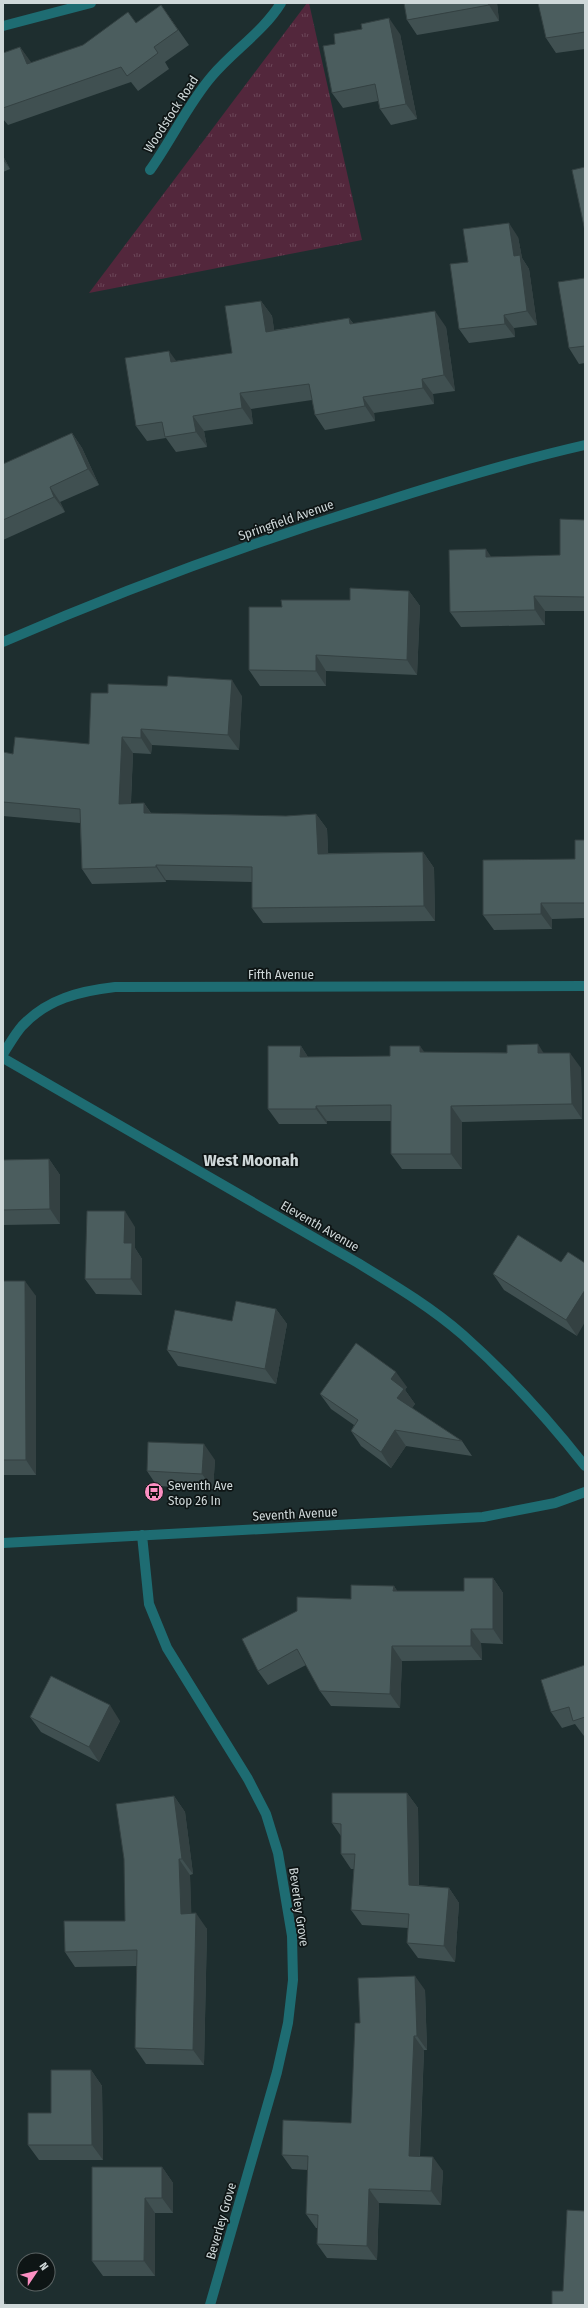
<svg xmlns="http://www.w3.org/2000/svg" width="588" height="2308" viewBox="0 0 588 2308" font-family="'Fira Sans Condensed',sans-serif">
  <defs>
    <pattern id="park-tufts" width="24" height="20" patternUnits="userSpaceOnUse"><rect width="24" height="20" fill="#53273c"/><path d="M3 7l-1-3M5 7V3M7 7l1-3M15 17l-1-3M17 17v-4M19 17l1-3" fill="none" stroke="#6b4658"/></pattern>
  </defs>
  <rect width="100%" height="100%" fill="#1e2e2f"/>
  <!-- park -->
  <path fill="url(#park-tufts)" d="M307,3h2l53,237 -273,53z"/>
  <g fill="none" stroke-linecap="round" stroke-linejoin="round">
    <!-- service -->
    <path stroke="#1e6c72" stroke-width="10" d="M3,26l88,-23
      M150,170c22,-31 38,-66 62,-94 22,-26 51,-44 69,-73"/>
    <!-- minor -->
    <path stroke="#1e6c72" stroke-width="10" d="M3,1054c6,-9 12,-20 19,-28 25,-27 58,-35 93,-39l470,-1
      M3,1058l355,205c36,22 73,44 105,72 45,40 85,84 122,131
      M142,1535l7,69 18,44 81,131 18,35 12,39 14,83 1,44 -5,43 -11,49 -67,233
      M3,1543l480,-26 72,-14 30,-11"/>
    <!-- tertiary -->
    <path stroke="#1e6c72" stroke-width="10" d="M3,642c122,-53 247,-99 374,-138 68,-22 138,-43 208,-59"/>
  </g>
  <!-- wall -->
  <path fill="#405051" d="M497,3l2,18 -82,14 -10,-15z
    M585,3v46l-29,4 -10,-15z
    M161,5l28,40 -24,17 4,7 -31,22 -7,-9 -123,43 -5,-6v-66l17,-6 11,16 52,-18 53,-22z
    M400,34l17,85 -26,6 -11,-16 -2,-8 -35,7 -11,-15z
    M3,156l7,13 -7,3z
    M518,237l4,21 7,11 8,56 -23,3 1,9 -46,6 -10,-14 9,-67z
    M585,278v85l-6,1 -10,-16z
    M261,301l11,15 2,14 75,-12 4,5 93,4 9,64 -22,3 1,10 -60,9 1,8 -50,9 -10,-15 -3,-15 -61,9 2,15 -49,7 3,16 -31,5 -10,-14 -19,3 -11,-15 40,-65 56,-8z
    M72,433l10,15 17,37 -39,17 5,10 -62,28v-76z
    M585,520v91h-40v14l-84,2 -11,-15 41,-55 69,-2z
    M409,591l11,15 -3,69 -91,-4v15h-66l-11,-16 33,-63 68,-7z
    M108,693l134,3 -3,54 -87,-5 -1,9 -18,-1 -2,50h13l7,10 135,3 30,-2 11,15 1,24 95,-1 11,16 1,53 -172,2 -11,-15v-26l-86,-2v2l-74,2 -10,-15 -2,-46 -77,-7v-64l10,2 76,-10z
    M585,840v78l-33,1v10l-58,1 -11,-15 92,-56z
    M301,1046l7,11 82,-1 34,-4 120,1 37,15 1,51 -120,3v47h-60l-11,-15v-33h-64v3h-48l-11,-15z
    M49,1159l11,16v49l-57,1v-65z
    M135,1227v21l7,11v36l-46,-1 -11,-15z
    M561,1262l16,74 -73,-46 -11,-16z
    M3,1281l33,15v179h-33z
    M276,1309l11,15 -11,60 -98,-18 -11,-16 65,-29z
    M407,1387l-2,3 10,14 -3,4 50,33 10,15 -66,-10 -15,22 -30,-22 -10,-15 3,-6 -23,-16 -11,-15z
    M215,1460l-2,29 -56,-3 -10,-15z
    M493,1578l10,15v51l-22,-1 1,17 -80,1 -2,47 -69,-2 -11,-15 -14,-26 -38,20 -10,-14 93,-72 43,-13 3,5h67z
    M585,1665v71h-1l-9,-12 -13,4 -11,-16z
    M30,1717l90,4 -21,41 -58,-30z
    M407,1793l11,15 1,77 30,3 10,15 -4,59 -37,-4 -11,-15 1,-15 -46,-3 -11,-15 3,-41h-3l-10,-15v-18l-9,-13z
    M174,1796l11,16 8,62 -3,1 1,39 16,15 -3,136 -58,-1 -11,-16 2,-82 -62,1 -10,-15 60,-31z
    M425,1990l2,60h-3l-4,106 23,15 -2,34 -62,-2 -2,57 -50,-2 -10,-14 1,-16h-2l-10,-14 2,-44 -16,-1 -10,-14 69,-32 9,-100z
    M91,2070l11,16 1,74h-64l-11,-15 23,-32z
    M162,2167l11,16v30h-18v63h-52l-11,-15z"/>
  <!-- shaded-wall -->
  <path fill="#344142" d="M488,3h9l2,18 -10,-16z
    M389,18l11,16 17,85 -11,-15z
    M20,47l11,15 6,18 -10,-16z
    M3,156l7,13 -7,-9z
    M509,223l9,14 4,21 7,11 8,56 -10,-14 -13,-55z
    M261,301l11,15 5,31 -11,-15z
    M435,311l11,16 9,64 -11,-16z
    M504,315l10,13 1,9 -10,-13z
    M349,318l11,15 -10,-9z
    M169,351l11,15 -9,-4z
    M422,379l11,15 1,10 -11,-16z
    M240,393l11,16 2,15 -11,-16z
    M363,397l11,16 1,8 -10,-15z
    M193,416l11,15 3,16 -11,-15z
    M72,433l10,15 17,37 -11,-16z
    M50,487l10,15 5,10 -11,-15z
    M486,549l10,15 -10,-7z
    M409,591l11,15 -3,69 -10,-15z
    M534,596l11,15v14l-10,-15z
    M316,655l10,16v15l-10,-15z
    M232,680l10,16 -3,54 -11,-15z
    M141,729l11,16 -1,9 -10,-16z
    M122,737l11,16 -3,66 -11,-15z
    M144,803l10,15 -10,-5z
    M316,814l11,15 2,40 -11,-15z
    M423,852l11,16 1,53 -11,-15z
    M156,865l10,15v2l-10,-15z
    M541,903l11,16v10l-11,-15z
    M538,1044l10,16 -10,-7z
    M301,1046l10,16 -11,-5z
    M420,1046l11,15 -11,-9z
    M570,1053l11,15 1,51 -10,-15z
    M316,1106l11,15v3l-11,-15z
    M451,1106l11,16v47l-11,-15z
    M49,1159l11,16v49l-10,-15z
    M125,1211l10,16v21l7,11v36l-11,-16 -7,-36z
    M25,1281l11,15v179l-10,-15z
    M585,1290v32l-8,14 -11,-16z
    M276,1309l11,15 -11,60 -11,-15z
    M396,1372l11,15 -2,3 10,14 -7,9 -11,-15 -6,-19z
    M395,1430l11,16 -15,22 -10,-16z
    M204,1444l11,16 -2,29 -11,-15z
    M493,1578l10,15v51l-10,-15z
    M394,1586l10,15 -11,-10z
    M471,1629l10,14 1,17 -11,-14z
    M392,1646l10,15 -2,47 -10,-14z
    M110,1705l10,16 -21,41 -10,-15z
    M407,1793l11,15 1,92 -10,-15z
    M174,1796l11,16 8,62 -11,-15z
    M179,1859l11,16 2,54 -11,-15z
    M449,1888l10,15 -4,59 -11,-16z
    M196,1913l11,16 -3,136 -11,-15z
    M415,1976l10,14 2,60 -10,-14z
    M414,2036l10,14 -5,120 -10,-14z
    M91,2070l11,16 1,74 -11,-15z
    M433,2157l10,14 -2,34 -10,-14z
    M162,2167l11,16v30l-11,-15z
    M369,2189l10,14 -2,57 -10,-14z
    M145,2198l10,15v63l-11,-15z
    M3,2299l4,6h-4z"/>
  <!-- building -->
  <path fill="#4b5d5e" stroke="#344142" d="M404,3h84l1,2 -82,15z
    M538,3h47v29l-39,6z
    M161,5l17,25 -24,17 4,6 -31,23 -6,-9 -118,41v-55l17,-6 7,17 56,-19 45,-33 8,11z
    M389,18l17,86 -26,5 -5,-25 -43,9 -9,-47 12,-2 -1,-10 28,-5 -1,-5z
    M585,167v64l-13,-61z
    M509,223l5,33 6,-1 7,56 -23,4 1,9 -46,5 -9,-65 18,-2 -5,-33z
    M585,278v68l-16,2 -11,-66z
    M261,301l5,31 83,-14 1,6 85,-13 9,64 -22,4 1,9 -60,9 2,9 -50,9 -6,-31 -69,9 2,15 -49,8 3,16 -31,5 -3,-15 -26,4 -11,-68 44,-7 2,11 61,-9 -7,-47z
    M72,433l16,36 -38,18 4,10 -51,23v-56z
    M560,519l25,1v77l-51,-1 1,14 -85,2 -1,-62 37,-1v8l74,-2z
    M350,588l59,3 -2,69 -91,-5v16l-67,-1v-63h33l-1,-7h69z
    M168,676l64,4 -4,55 -87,-6v9l-19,-1 -3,67 25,-1v10l142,3 30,-2 2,40 105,-2 1,54 -172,2v-41l-96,-2v2l-74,2 -2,-60 -77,-7v-50l10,2 2,-17 74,7 2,-51h17v-9l59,2z
    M575,840h10v63h-44v11l-58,1v-55l92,-1z
    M538,1044v9h32l2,51 -121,2v48h-60v-49l-75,1v3h-48v-63h33l-1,11 90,-1v-10h30v6l87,1v-8z
    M49,1159l1,50 -47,1v-50z
    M87,1211h38l-1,32h8l-1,36h-46z
    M518,1235l43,27 7,-10 17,11v27l-19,30 -73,-46z
    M3,1281h22l1,179h-23z
    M236,1301l40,8 -11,60 -98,-19 8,-40 57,11z
    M356,1343l40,29 -5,7 13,10 -7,9 65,43 -67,-11 -14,22 -30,-21 7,-11 -38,-26z
    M148,1442l56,2 -2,30 -55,-3z
    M464,1578h29v51h-22v17h-79l-2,48 -70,-3 -23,-42 -39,22 -16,-32 55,-28v-14l54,2v-14l43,1 -1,5h71z
    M585,1665v52l-12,4 -4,-14 -18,5 -10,-32z
    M51,1676l59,29 -21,42 -59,-30z
    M332,1793h75l2,92 40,3 -5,58 -37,-3 2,-29 -58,-4 4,-56h-14v-30l-9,-1z
    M174,1796l8,63h-3l2,55 15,-1 -3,137 -58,-2 2,-98 -72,2 -1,-31h61l-1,-62 -8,-55z
    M415,1976l2,60h-3l-5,120 24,1 -2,34 -62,-2 -2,57 -50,-2 1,-29 -12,-1 2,-58 -26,-1 1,-35 68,3 4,-100h5l-2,-45z
    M51,2070h40l1,75h-64v-32h23z
    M92,2167h70v31h-17l-1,63h-52z
    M567,2210l18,1v94h-33v-14h11z"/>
  <!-- icons -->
  <defs>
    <symbol id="bus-disc" viewBox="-11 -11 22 22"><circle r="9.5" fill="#fc8fc2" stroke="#0e1515"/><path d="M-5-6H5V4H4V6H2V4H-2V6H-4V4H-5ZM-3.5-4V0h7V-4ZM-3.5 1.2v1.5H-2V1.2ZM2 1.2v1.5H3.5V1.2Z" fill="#111"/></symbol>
  </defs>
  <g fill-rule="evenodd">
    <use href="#bus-disc" x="143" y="1481" width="22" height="22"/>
  </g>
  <g text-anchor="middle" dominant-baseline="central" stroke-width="3.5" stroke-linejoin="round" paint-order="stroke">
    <!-- street labels -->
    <g font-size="13" fill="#cfd8d9" stroke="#0e1515">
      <text transform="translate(171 114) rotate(-57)">Woodstock Road</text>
      <text transform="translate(286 520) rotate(-19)">Springfield Avenue</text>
      <text x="281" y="974">Fifth Avenue</text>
      <text transform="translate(320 1226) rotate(30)">Eleventh Avenue</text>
      <text transform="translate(295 1514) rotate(-3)">Seventh Avenue</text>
      <text transform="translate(299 1907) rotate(82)">Beverley Grove</text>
      <text transform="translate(221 2221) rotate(-74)">Beverley Grove</text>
    </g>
    <!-- poi labels -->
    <g font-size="13" fill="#cfd8d9" stroke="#0e1515" text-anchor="start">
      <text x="168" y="1485">Seventh Ave<tspan x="168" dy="15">Stop 26 In</tspan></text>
    </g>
    <!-- district labels -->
    <g font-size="17" font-weight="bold" fill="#cfd8d9" stroke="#0e1515">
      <text x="251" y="1160">West Moonah</text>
    </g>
  </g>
  <!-- border -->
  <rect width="588" height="2308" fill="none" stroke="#cfd8d9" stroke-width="8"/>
  <!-- north arrow -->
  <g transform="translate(36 2272) rotate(55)"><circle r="19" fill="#0e1515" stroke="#5b6363"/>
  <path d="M0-3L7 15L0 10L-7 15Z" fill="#fc8fc2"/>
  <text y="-6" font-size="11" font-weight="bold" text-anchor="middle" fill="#cfd8d9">N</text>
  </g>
</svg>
